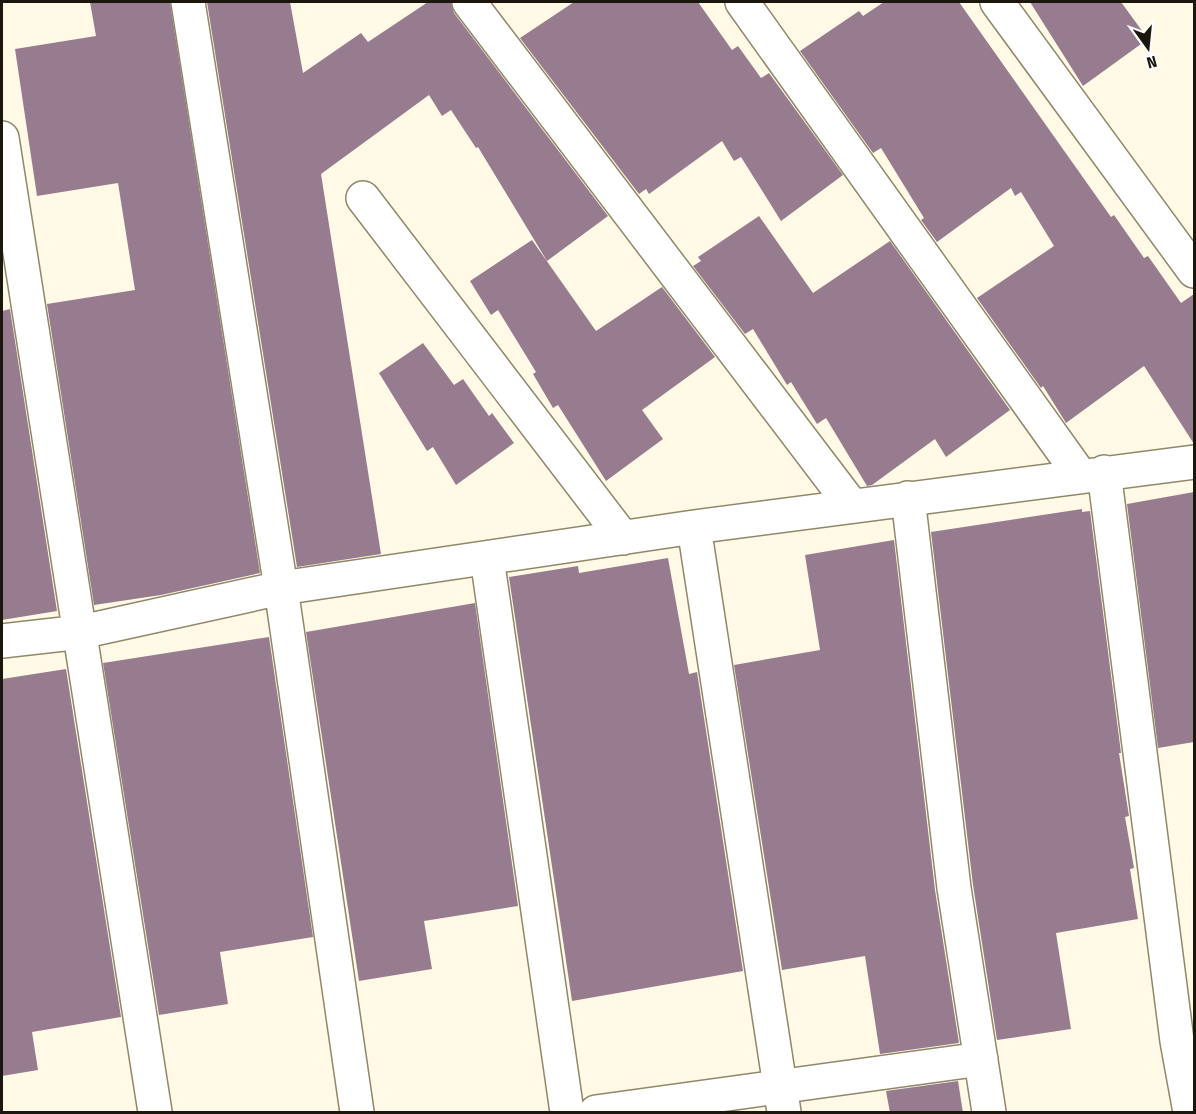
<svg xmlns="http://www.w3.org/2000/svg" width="1196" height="1114" viewBox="0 0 1196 1114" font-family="'Fira Sans Condensed',sans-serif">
  <rect width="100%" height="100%" fill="#fff9e6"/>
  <!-- building -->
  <path fill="#977c90" d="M90,2h80l90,571 -99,22 -67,10 -47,-301 88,-14 -17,-107 -81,13 -22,-147 81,-13z
    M207,2h83l13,71 58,-40 7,9 60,-40h23l3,11 154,203 -61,45 -69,-114 -2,1 -25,-38 -9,6 -13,-21 -108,79 60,380 -84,13z
    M574,2h124l34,48 6,-4 23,32 8,-5 74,102 -62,46 -40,-64 -7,4 -12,-20 -73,53 -3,-5 -7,5 -119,-156z
    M884,2h75l152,215 3,-2 30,43 4,-2 33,47 13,-9v150l-50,-78 -78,57 -23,-37 -2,2 -64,-90 77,-52 -33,-54 -6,4 -4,-8 -74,54 -16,-22 3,-2 -43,-70 -8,5 -73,-102 59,-40 4,5z
    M1030,2h91l27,37 -65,47z
    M759,216l54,77 77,-52 120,169 -64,47 -11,-18 -63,46 -5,1 -41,-68 -9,6 -26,-42 -4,3 -34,-56 -8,5 -52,-68 8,-5 -3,-4z
    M532,240l64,91 66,-44 53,70 -73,53 21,29 -57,42 -48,-76 -5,3 -20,-34 3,-2 -38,-62 -7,5 -21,-34z
    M10,309l47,302 -55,9v-309z
    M423,343l31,42 9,-6 26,37 3,-3 22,30 -58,42 -23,-38 -6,4 -48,-78z
    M1194,492v250l-36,6 -31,-244z
    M1082,509v3l8,-1 31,242h-2l10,63 -4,1 9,51 -4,1 8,50 -82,14 15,96 -74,11 -24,-155 -42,-353z
    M894,540l41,350 24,153 -79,11 -15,-98 -83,14 -48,-305 86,-15 -15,-95z
    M668,558l21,116 8,-2 46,299 -171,30 -63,-424 69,-11 1,7z
    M475,603l43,303 -94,15 8,48 -73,12 -53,-349z
    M269,637l44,300 -93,15 8,52 -69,11 -56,-352z
    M66,669l55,348 -89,15 6,38 -36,6v-397z
    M958,1081l5,32h-73l-4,-22z"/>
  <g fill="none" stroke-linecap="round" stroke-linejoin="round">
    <defs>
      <path id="minor" d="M188,2l93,586 76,524
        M469,2l383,504
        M742,2l338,473
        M997,2l197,269
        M2,138l153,974
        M363,198l260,340
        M1104,472l73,569 13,71
        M908,498l46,390 35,224
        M694,527l90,585
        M487,558l80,554
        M2,641l79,-9 200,-44 413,-61 500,-65
        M596,1112l385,-53"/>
    </defs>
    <!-- minor casing -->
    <use href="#minor" stroke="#908769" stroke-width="36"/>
    <!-- minor -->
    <use href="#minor" stroke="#fff" stroke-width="33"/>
  </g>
  <!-- border -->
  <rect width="1196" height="1114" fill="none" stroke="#1b170c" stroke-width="6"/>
  <!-- north arrow -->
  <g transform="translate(1148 48) rotate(165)" stroke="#ffffff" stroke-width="4.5" paint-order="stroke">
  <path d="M0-4.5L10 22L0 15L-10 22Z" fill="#1b170c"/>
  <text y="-9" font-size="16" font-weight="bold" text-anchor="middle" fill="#1b170c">N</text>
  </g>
</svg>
